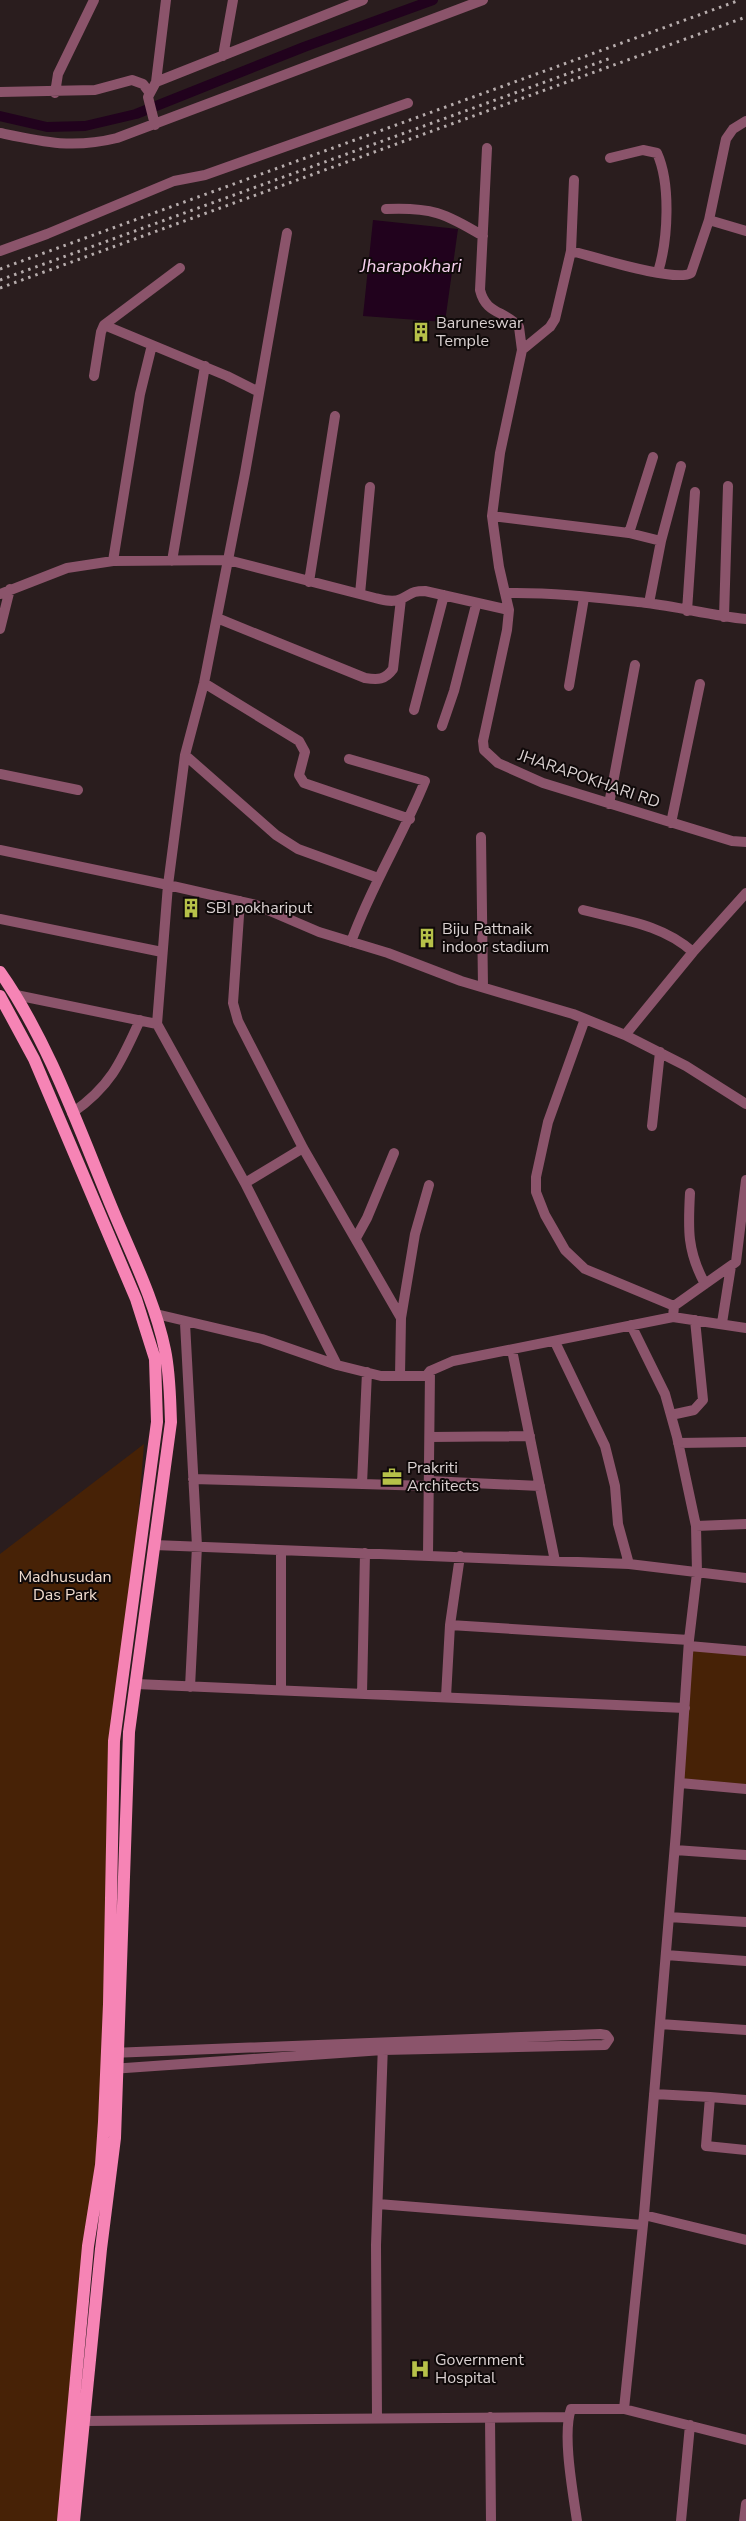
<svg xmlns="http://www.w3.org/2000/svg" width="746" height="2521" viewBox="0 0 746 2521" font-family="'Nunito Sans',sans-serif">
  <rect width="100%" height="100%" fill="#2a1d1e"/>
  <!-- green -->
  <path fill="#472206" d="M144,1444l-32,401 -4,208 -49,468h-59v-967z
    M690,1647l56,5v134l-65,-5z"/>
  <!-- water -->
  <path fill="#21021d" d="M373,220l85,9 -13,93 -82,-6z"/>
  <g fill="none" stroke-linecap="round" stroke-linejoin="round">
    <!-- canal -->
    <path stroke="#21021d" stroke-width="10" d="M0,116l47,11 38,-1 51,-12 168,-67 129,-47"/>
    <!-- minor -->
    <path stroke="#8b546b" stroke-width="10" d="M223,56l10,-56
      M156,82l10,-82
      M0,92l95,-2 37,-10 11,4 6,8
      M55,93l3,-19 36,-74
      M155,125l-7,-28 8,-15 207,-82
      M0,133c43,9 73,16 117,5l366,-138
      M487,148l-7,142c6,25 25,20 39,37l3,23 -22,103 -8,63 7,51 10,43 -2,20 -24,111 1,9 14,13 45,20 189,58 14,1
      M610,158l33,-8 14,3c14,31 11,87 1,119
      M386,209c45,-2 59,4 97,27
      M709,220l37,11
      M287,233l-42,240 -41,210 -19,72 -17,130 88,20 63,27 69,21 73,28 112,33 52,21 61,31 60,38
      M0,251l47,-17 127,-53 31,-6 203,-72
      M571,251c21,5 104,32 120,22l18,-53 17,-81 7,-10 13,-8
      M104,325l123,51 32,16
      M522,350l28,-23 5,-8 16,-68 3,-71
      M94,376l7,-44 3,-7 76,-57
      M492,516l137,17 32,8
      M629,533l24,-76
      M113,561l27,-167 12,-49
      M172,561l33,-195
      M309,582l26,-166
      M506,593c46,-1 95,5 141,10 33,4 66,13 99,16
      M0,594l67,-26 46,-7 115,-1 147,38c8,2 18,5 26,1 11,-5 10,-8 24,-8l84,19
      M360,594l10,-107
      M649,603l12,-62 20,-75
      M687,611l8,-119
      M724,617l4,-131
      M217,618l148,60c13,2 20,2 28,-9l8,-70
      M0,629l10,-40
      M204,683l95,58 6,11 -6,23 5,8 106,36
      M569,686l15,-88
      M414,710l30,-115
      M442,726l12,-35 22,-86
      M185,755l91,80 22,14 80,29
      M349,759l76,22c-22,55 -54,105 -74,161
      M0,774l78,16
      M609,804l26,-139
      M671,823l29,-139
      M481,837l2,150
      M0,850l168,35 -11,139
      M240,901l-7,102 5,18 65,127 98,170
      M583,910c39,10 79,14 110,42
      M0,919l162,33
      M16,995l141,29 88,159 92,182
      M585,1019l-37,103 -12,55v15l9,23 20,35 20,19 89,37
      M625,1035l68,-83 53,-59
      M72,1113c39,-27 49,-51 68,-93
      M652,1126l8,-74
      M245,1183l58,-35
      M690,1193c-2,36 -3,58 15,91
      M356,1238l11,-20 27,-65
      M156,1314l106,25 75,26 44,11h45l4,-5 23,-10 220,-44 1,-11 62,-44 10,-82
      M673,1317l73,11
      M185,1323l12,223 -7,141
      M722,1323l9,-57
      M555,1342l50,104 10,40 3,38 11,40
      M512,1350l43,211
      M400,1376l1,-58 14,-84 14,-49
      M671,1415l23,-5 9,-10 -8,-80
      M430,1437l100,-1
      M678,1443l68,-1
      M193,1479l236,7
      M429,1481l111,5
      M362,1484l5,-112
      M696,1526l50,-2
      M154,1545l475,19 117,14
      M428,1555l2,-184
      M450,1625l239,15
      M689,1646l57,5
      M136,1684l549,24
      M281,1690v-138
      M362,1694l3,-141
      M446,1697l4,-72 10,-69
      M680,1783l66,6
      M675,1850l71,5
      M669,1917l77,5
      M666,1955l80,6
      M660,2024l86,6
      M111,2053l489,-19 6,1 3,4 -4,6 -222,5 -272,19
      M654,2094l56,3 -4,49 40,4
      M710,2097l36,3
      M378,2204l265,21
      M644,2215l102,25
      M624,2409l20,-194 32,-383 13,-192 8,-67 -1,-47 -19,-89 -12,-43 -34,-69
      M490,2417l1,104
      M377,2418l-1,-173 7,-201
      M84,2421l484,-4
      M577,2521c-4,-28 -15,-87 -6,-112h53l122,31
      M681,2521l9,-96
      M744,2521l2,-17"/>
    <!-- major -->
    <path stroke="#f684b5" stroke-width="12" d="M0,972c48,68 80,159 112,236 19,46 43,93 53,142 5,24 5,48 6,72l-42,310 -14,406 -14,111 -27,272
      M0,996l34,63 102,240 19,60 2,63 -43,319 -5,263 -5,118 -3,43 -13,81 -25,275"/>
    <!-- rail -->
    <path stroke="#b7adad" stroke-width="3" stroke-dasharray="2.5 5" stroke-linecap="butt" d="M0,269l740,-269
      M0,280l611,-222
      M0,288l746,-271"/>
  </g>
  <!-- icons -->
  <defs>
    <symbol id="building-bare" viewBox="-9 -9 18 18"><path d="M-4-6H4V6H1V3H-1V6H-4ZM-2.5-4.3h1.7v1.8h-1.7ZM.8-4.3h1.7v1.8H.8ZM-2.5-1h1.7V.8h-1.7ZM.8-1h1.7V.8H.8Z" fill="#b6c149" stroke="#0f0909" stroke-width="2.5" paint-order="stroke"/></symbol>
    <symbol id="office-bare" viewBox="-9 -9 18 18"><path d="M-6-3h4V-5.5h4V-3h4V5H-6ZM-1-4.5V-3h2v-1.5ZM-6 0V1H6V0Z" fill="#b6c149" stroke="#0f0909" stroke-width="2.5" paint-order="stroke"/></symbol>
    <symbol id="hospital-bare" viewBox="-9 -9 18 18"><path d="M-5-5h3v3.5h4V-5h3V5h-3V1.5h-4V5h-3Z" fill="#b6c149" stroke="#0f0909" stroke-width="2.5" paint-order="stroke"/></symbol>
  </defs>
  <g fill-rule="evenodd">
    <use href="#building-bare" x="407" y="318" width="28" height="28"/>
    <use href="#building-bare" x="177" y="894" width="28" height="28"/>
    <use href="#building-bare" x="413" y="924" width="28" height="28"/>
    <use href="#office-bare" x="378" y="1463" width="28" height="28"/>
    <use href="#hospital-bare" x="406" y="2355" width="28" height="28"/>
  </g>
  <g text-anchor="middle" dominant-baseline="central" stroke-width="4" stroke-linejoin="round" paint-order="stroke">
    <!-- poi labels -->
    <g font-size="16" fill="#dad1d1" stroke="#0f0909" text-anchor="start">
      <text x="436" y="323">Baruneswar<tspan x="436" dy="18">Temple</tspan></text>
      <text x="206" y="908">SBI pokhariput</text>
      <text x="442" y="929">Biju Pattnaik<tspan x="442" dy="18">indoor stadium</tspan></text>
      <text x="407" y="1468">Prakriti<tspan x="407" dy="18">Architects</tspan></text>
      <text x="435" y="2360">Government<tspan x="435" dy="18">Hospital</tspan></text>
    </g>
    <!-- street labels -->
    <g font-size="16" fill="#dad1d1" stroke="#0f0909">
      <text transform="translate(589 779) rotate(19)">JHARAPOKHARI RD</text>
    </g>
    <!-- park labels -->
    <g font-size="16" fill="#f1dccf" stroke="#0f0909">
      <text x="65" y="1577">Madhusudan<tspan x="65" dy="18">Das Park</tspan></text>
    </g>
    <!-- water labels -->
    <g font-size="18" font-style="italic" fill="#f6d0ee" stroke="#0f0909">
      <text x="411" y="266">Jharapokhari</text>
    </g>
  </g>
</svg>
